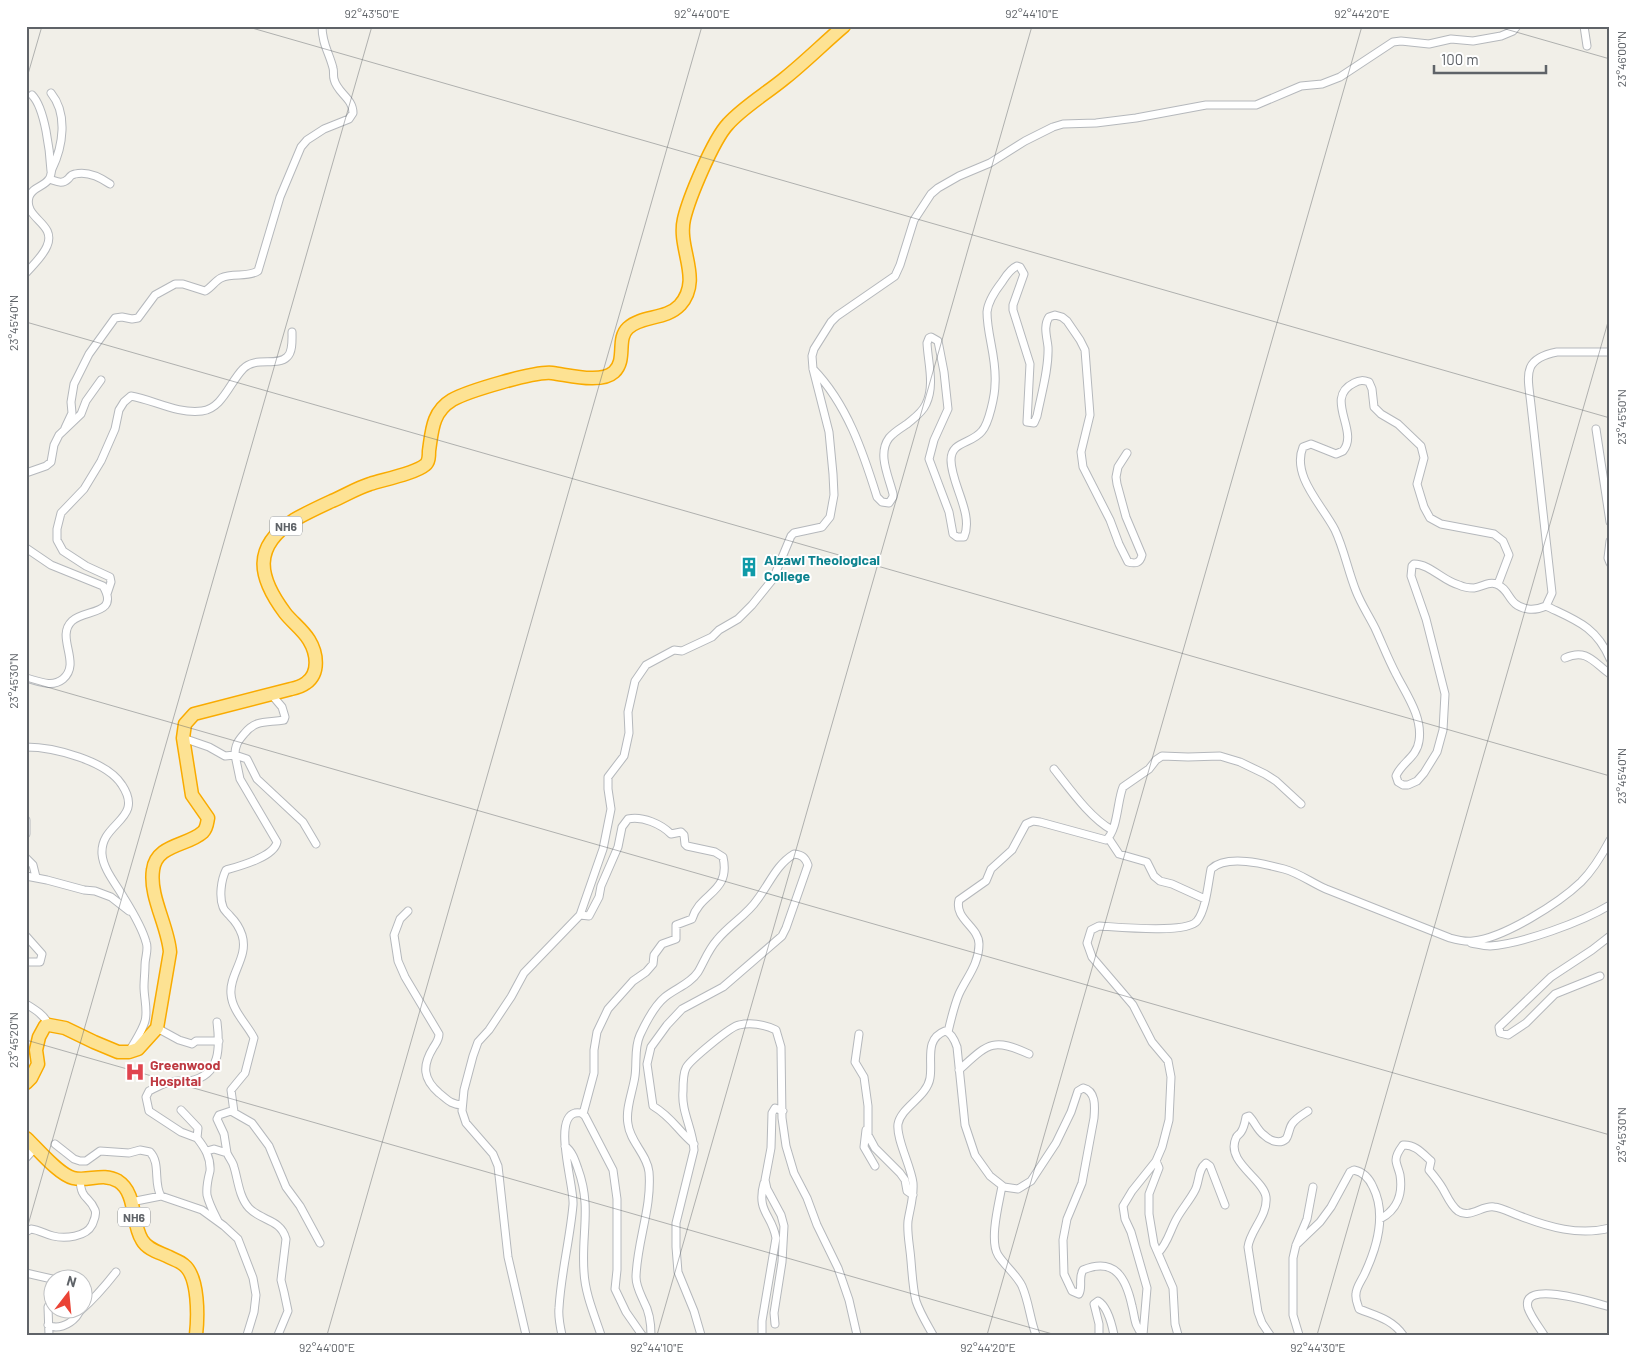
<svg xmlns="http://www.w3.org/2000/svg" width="1636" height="1361" viewBox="0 0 1636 1361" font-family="Barlow,sans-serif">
  <rect width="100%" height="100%" fill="#f1efe8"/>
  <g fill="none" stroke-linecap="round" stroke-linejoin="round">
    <defs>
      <path id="street" d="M1584,26l3,20
        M32,95c13,13 18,57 19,76
        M49,179c7,2 13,6 19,0 3,-3 2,-4 7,-5 12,-3 25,3 35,10
        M26,273c7,-8 17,-17 21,-27 10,-23 -24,-27 -18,-49 3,-10 15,-10 20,-18 2,-2 2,-7 3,-10 11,-23 16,-55 -1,-76
        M813,369c34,35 50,83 64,128l5,5 7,1 4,-6v-3c-4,-17 -16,-40 -4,-56 5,-6 12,-10 18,-14 7,-6 15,-11 19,-20 9,-19 2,-41 1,-61l2,-5 2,-1 7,4 6,31 4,37 -14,31 -5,19 20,53 4,22 4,3h7c10,-23 -13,-53 -13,-77 0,-19 21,-16 31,-29 7,-8 13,-36 13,-47 2,-26 -8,-48 -8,-72 1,-11 8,-21 15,-30 4,-6 8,-13 15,-16l3,1 4,7 -11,31v5l17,54 -3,58 7,1 3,-7c4,-21 12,-47 11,-69 -1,-10 -5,-21 1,-30l6,-2 7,2 5,4 13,19 5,10 5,65 -9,37 2,15 27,53 9,24 9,18c8,2 12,1 14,-7l-16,-38 -9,-33 -1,-7 2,-10 9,-14
        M65,428l7,-15 -1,-11 3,-18 15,-30 26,-36 7,-1 10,2 6,-1 17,-23 20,-11h8l22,7c6,-3 10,-10 16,-13 12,-6 26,0 37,-7l22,-74 21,-50 6,-7 17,-11 25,-10 4,-6c0,-15 -16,-20 -19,-34 -1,-3 0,-8 -1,-11 -4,-16 -11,-24 -11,-42
        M1596,429l14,93
        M26,473l20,-7 5,-4 3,-17 5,-10 22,-21 5,-13 15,-21
        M1610,541l-2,17 2,5
        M26,548l25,17 52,21c17,29 -18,23 -31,35 -17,16 10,42 -9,58 -11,9 -25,2 -37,-1
        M1498,584l11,-29 -6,-14 -9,-7 -53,-10 -11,-6 -6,-11 -7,-23 7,-26 -3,-12 -23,-22 -17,-10 -7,-7 -2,-18 -3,-7c-6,-2 -9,-2 -15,1 -31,15 6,48 -11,68l-7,3 -25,-10 -8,3c-12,29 20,59 32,83 9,19 13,41 21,61 5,13 13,25 19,37 7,15 13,31 21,46 10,20 27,43 23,67 -2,16 -18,22 -23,35l2,6 5,3h5l9,-4 7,-8 13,-21 6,-22 2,-36 -19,-75 -15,-43 1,-10 2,-2c16,0 29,17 45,21 4,2 10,3 15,3 8,-1 15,-7 22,-4 15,5 11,22 32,25 7,1 11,0 18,-3l6,-13 -21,-188c-3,-29 -10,-46 26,-53h53
        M107,594l4,-12 -1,-5 -24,-11 -23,-15 -6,-11v-11l4,-16 23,-24 17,-28 14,-32 4,-19 5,-8 7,-6c23,4 46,18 71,15 20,-2 28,-29 41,-42 12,-13 34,-2 44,-12 6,-5 5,-18 5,-25
        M1546,606c29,14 50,20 64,53
        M1565,658c22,-10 29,5 45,16
        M271,694l11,13 3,10 -1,3c-17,3 -28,-1 -40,14 -6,7 -9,11 -9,21l12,4 10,20 46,43 13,22
        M183,738l26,9 16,9 10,-1 5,24 37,63c-3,15 -37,24 -51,28 -5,10 -7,27 -3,37 1,4 5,6 7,9 5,5 10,13 12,19 7,22 -13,39 -11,59 1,17 16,30 23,44l-9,35 -14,17 3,22
        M26,747c28,0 81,14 96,38 23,35 -22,37 -20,69 1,15 14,30 22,44 8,13 18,29 22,44 3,7 -1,15 -1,23 0,7 -1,15 -1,22 0,11 4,24 1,34 -3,11 -11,21 -16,31
        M1054,769c16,20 36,49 58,61
        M26,820v14
        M1109,839l10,15 28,8 7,14 6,5 12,3 33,15
        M26,858l7,7 3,12
        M26,876l21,4 37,10 11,1 16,6 18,14
        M408,911l-8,8 -6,16 4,26 7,16 34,57c0,6 -3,9 -6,14 -11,18 -10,31 6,45 9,7 11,11 23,12
        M580,915l9,1 10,-19 2,-11 17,-39 4,-20 6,-8c15,-3 33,5 43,15l10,-2 3,3 1,9 2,2 28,6 8,5c8,36 -23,35 -31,62l-16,6v14l-14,5 -8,11 -1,9 -7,8 -13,9 -25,28 -11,23 -3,18v23l-11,41
        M26,936l16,18 -2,8h-14
        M1471,943c6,1 12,3 19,3 31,-2 92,-24 120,-41
        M1600,976l-45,18 -29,29 -18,12 -8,-2 -1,-6 52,-50 41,-27 18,-14
        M26,1004c10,6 18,11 23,21
        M157,1028l22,12 13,4 4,-3h23
        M948,1032c3,-13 6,-26 11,-38 8,-17 20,-30 20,-50 0,-17 -25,-25 -20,-44l27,-19 5,-12 21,-19 14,-26 7,-3 7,1 66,18c12,-10 11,-39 17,-53l26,-18 7,-9 6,-4 26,1 32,-1 20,6 25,12 11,7 25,23
        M859,1034l-4,28 9,15 4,29v29l7,13 25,25 5,7 2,11 6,4
        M959,1070c29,-26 33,-33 70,-16
        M181,1110l17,18 -1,10c8,10 14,20 13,33 -2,8 -4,15 -3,24 2,9 7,18 11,26
        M866,1130l-2,17 11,19
        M197,1138l-16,-6 -32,-21 -3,-14 3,-6c10,-5 18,-10 29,-10 4,0 9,1 12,0 31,-6 30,-34 27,-59
        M55,1144l19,15 6,2h6l14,-10 29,2 11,-3 10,2c11,11 3,31 11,44
        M565,1146c7,5 10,14 13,23 14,38 3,65 6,103 1,21 10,42 17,63
        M207,1151l7,-2 13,4 -3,-19 -7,-15 2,-4 12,-4 21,12 17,23 17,41 14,19 20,37
        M227,1153c2,5 6,9 7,14 4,13 5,30 15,41 12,13 32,11 37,31l-5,41 3,12 4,19 -10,24
        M26,1158l10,-11
        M1156,1161l3,7 -10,26v20l5,30 19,44 2,36 3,11
        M1002,1186c-3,17 -13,54 -4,69 7,11 18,19 24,31 7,16 8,33 14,49
        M131,1202l30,-6 41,14 22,16 14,13 15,39 3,17 -2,17 -7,23
        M1380,1219c17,-9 23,-25 20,-44 -1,-5 -4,-11 -4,-15 0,-6 4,-11 7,-15 12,-1 20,9 28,16l-2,9c5,6 10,12 14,19 4,7 8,17 15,22 12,8 24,-6 36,-4 9,1 17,6 26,9 28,11 59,20 90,12
        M26,1232l5,-3c8,1 14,5 22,7 12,3 33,1 39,-11 2,-5 5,-10 3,-15 -6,-15 -14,-9 -15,-31
        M1296,1245l24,-23 11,-15 19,-35 4,-2c10,2 15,8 19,17 14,28 4,60 -8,86 -3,7 -9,14 -9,21 -1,5 2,11 3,15 17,7 33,10 44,26
        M1158,1253c10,-10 12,-23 19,-35 5,-9 12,-17 17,-26 6,-9 3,-22 12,-29l4,3 15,39
        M26,1273l26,6
        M775,1324l-1,-11 8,-51 2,-36 -3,-11 -14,-26 -2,-9 6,-32 1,-35 3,-5 8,3
        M48,1325c9,5 21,0 28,-8 3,-4 2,-4 5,-7 13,-11 24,-24 35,-38
        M49,1335l-1,-28 4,-8
        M526,1335l-18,-78 -10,-91 -5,-12 -27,-31 -4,-12 2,-21 9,-34 5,-14 11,-12 22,-33 13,-24 56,-58 23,-66 8,-40 -3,-20v-12l16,-21 5,-23 -1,-21 7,-31 11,-16 28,-15 8,1 30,-14 7,-7 19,-11 14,-14 21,-26 18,-43 3,-3 28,-6 8,-10 4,-22 -1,-21 -4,-42 -16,-63 -1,-13 2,-7 17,-27 6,-6 58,-40 5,-11 14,-45 17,-26 7,-6 21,-12 31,-13 35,-22 28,-14 10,-3 33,-1 40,-5 70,-13h50l45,-19 21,-2 18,-7 53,-35 8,-1 28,3 22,-5 22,2 28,-5 12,-5 4,-5
        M562,1335c-2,-9 -4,-18 -3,-27 2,-35 11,-69 14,-103 2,-17 -21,-86 2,-92 5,-1 7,0 10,3l28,54 4,29v71l-2,19 11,23 16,23
        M651,1335c0,-11 -2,-24 -7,-33 -4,-9 -8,-16 -8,-25 1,-36 16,-69 13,-105 -2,-18 -19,-30 -21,-48 -3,-15 5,-33 7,-48 2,-14 -1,-28 5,-41 6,-13 14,-29 25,-38 11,-9 25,-13 33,-25 6,-10 10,-22 19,-32 12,-15 30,-25 40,-40 13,-17 19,-35 37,-46 8,1 11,3 14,11l-22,63 -4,8 -59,51 -41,22 -15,16 -16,22 -4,17 6,42c20,12 24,24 41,38
        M701,1335l-7,-24 -16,-39 -2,-25v-24l18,-73c-1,-21 -13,-38 -11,-59 0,-7 0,-17 3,-23 3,-7 45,-42 53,-43 12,-3 26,0 37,5l5,17 1,71 4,28 8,27 13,25 10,27 21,43 11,32 8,35
        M762,1335v-14l14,-83c-4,-24 -20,-26 -12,-55
        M933,1335c-6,-11 -13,-22 -17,-34 -4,-16 -4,-34 -6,-50 -1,-9 -3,-20 -2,-30 2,-13 6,-24 5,-38 -2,-17 -17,-44 -15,-59 3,-17 29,-27 32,-46 3,-17 -6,-39 15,-47 7,2 10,10 12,16l8,78 10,30 15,21 14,11 14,2 13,-8 25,-38 15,-31 7,-21 5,-3c13,3 12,18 11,30l-12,65 -15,36 -4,21 1,34 8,17 7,3c4,-8 -1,-16 4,-24 32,-13 43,8 49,36 3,11 2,20 11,29
        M1099,1335v-11l-5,-20 4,-3c9,5 14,24 16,34
        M1143,1335l4,-47 -16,-56 -6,-13 -2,-13 9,-15 24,-30 6,-14 7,-27 2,-43 -3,-16 -16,-19 -19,-37 -41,-48 -5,-14 4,-13 8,-4c18,1 88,8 98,-5 9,-11 11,-37 14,-52 16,-15 54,-5 73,0 15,4 28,14 42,20 41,16 83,33 124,49 7,2 15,4 23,3 31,-3 86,-38 108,-59 12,-12 21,-27 29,-42
        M1270,1335l-8,-12 -4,-11 -10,-65c2,-17 20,-31 18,-50 -2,-18 -41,-35 -30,-59 1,-3 4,-4 5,-6 3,-4 4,-10 5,-15l3,-1c6,6 8,14 15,19 5,5 15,10 22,4 3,-4 3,-11 6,-15 4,-6 10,-9 16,-13
        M1299,1335l-6,-20v-57l3,-13 11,-26 6,-32
        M1544,1335c-5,-8 -13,-18 -16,-27 -8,-30 71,-4 82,-1"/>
      <path id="highway" d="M26,1083l5,-5 7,-14 -2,-14 3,-13 6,-11 4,-1 16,3 29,14 24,10h11l9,-3 19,-21 13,-76c-2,-26 -21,-56 -17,-82 3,-26 35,-24 50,-38 4,-4 4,-9 5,-14l-16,-23 -9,-57 2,-14 9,-10 97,-25c5,-1 11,-3 15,-6 14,-10 11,-30 3,-43 -6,-10 -17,-18 -24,-27 -27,-36 -33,-66 9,-93 12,-7 25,-13 38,-19 12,-5 25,-13 38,-17 12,-4 46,-11 55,-19 4,-3 4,-9 4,-14 3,-20 3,-39 23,-51 16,-9 83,-29 100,-27 17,2 49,11 62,-1 13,-12 2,-33 14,-44 14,-13 38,-8 52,-23 23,-26 -3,-56 4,-86 5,-21 29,-79 44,-95 15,-17 39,-31 57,-46 20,-16 39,-35 59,-52
        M26,1138c12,11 32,36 47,40 15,4 30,-6 45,3 19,12 13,42 24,59 5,9 16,12 25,16 5,3 13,5 17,9 15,12 14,52 12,70"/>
    </defs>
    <!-- street casing -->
    <use href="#street" stroke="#b5b8bc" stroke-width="9"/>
    <!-- highway casing -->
    <use href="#highway" stroke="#f9ab00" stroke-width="15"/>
    <!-- street -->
    <use href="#street" stroke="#fff" stroke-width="7"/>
    <!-- highway -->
    <use href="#highway" stroke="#fde293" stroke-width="12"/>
  </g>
  <!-- ticks -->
  <path fill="none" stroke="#5f6368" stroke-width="1" stroke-opacity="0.45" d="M245,26l1365,392M1495,26l115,33M26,81l16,-55M26,322l1584,454M26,681l1584,454M26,1040l1030,295M26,1232l346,-1206M327,1335l375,-1309M657,1335l375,-1309M987,1335l375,-1309M1317,1335l293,-1020"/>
  <!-- icons -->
  <defs>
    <symbol id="building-bare" viewBox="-9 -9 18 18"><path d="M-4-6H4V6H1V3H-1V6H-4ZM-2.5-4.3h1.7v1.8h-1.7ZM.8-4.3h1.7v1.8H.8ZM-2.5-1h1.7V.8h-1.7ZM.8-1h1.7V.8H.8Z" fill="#0f9aa8" stroke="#fff" stroke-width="2.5" paint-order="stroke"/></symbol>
    <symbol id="hospital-bare" viewBox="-9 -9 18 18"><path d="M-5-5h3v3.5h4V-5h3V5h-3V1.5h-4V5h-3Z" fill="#e0444e" stroke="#fff" stroke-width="2.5" paint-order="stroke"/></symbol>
  </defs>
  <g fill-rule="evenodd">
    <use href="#building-bare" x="735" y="553" width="28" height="28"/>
    <use href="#hospital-bare" x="121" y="1058" width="28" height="28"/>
  </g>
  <g text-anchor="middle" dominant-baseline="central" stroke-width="4" stroke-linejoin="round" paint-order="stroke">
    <!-- shield labels -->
    <g fill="#fff" stroke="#8f9295" stroke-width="1">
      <rect x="270" y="516.5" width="32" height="19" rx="4"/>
      <rect x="118" y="1207.5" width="32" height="19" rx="4"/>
    </g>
    <g font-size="12" font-weight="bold" fill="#5f6368">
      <text x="286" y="526">NH6</text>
      <text x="134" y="1217">NH6</text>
    </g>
    <!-- culture labels -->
    <g font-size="14" font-weight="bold" fill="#0d838f" stroke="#fff" text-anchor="start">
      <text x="764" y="559">Aizawl Theological<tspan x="764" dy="16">College</tspan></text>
    </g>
    <!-- health labels -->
    <g font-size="14" font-weight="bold" fill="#be3a42" stroke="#fff" text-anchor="start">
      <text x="150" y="1064">Greenwood<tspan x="150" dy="16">Hospital</tspan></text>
    </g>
  </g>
  <!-- border -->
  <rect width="1636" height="1361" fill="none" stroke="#ffffff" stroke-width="55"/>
  <!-- north arrow -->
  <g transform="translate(68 1294) rotate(16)"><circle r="24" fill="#ffffff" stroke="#bfc1c3"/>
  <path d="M0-4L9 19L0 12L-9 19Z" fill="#ea4335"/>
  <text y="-8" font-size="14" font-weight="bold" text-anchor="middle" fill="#5f6368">N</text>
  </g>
  <!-- scale -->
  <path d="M1434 65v8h112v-8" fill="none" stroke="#5f6368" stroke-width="2.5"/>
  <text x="1441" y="65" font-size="15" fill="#5f6368" stroke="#ffffff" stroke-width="4" paint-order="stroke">100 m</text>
  <rect x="28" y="28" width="1580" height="1306" fill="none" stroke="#5f6368" stroke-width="2"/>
  <g font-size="12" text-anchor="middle" fill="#5f6368">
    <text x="372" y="18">92°43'50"E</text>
    <text x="702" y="18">92°44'00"E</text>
    <text x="1032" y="18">92°44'10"E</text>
    <text x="1362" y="18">92°44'20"E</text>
    <text transform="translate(1622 59) rotate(-90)" y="4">23°46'00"N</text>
    <text transform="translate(14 323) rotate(-90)" y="4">23°45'40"N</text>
    <text transform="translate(1622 417) rotate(-90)" y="4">23°45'50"N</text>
    <text transform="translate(14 681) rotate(-90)" y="4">23°45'30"N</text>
    <text transform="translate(1622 776) rotate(-90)" y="4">23°45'40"N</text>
    <text transform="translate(14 1040) rotate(-90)" y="4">23°45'20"N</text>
    <text transform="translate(1622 1135) rotate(-90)" y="4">23°45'30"N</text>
    <text x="327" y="1352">92°44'00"E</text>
    <text x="657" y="1352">92°44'10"E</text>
    <text x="988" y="1352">92°44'20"E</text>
    <text x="1318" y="1352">92°44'30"E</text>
  </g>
</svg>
